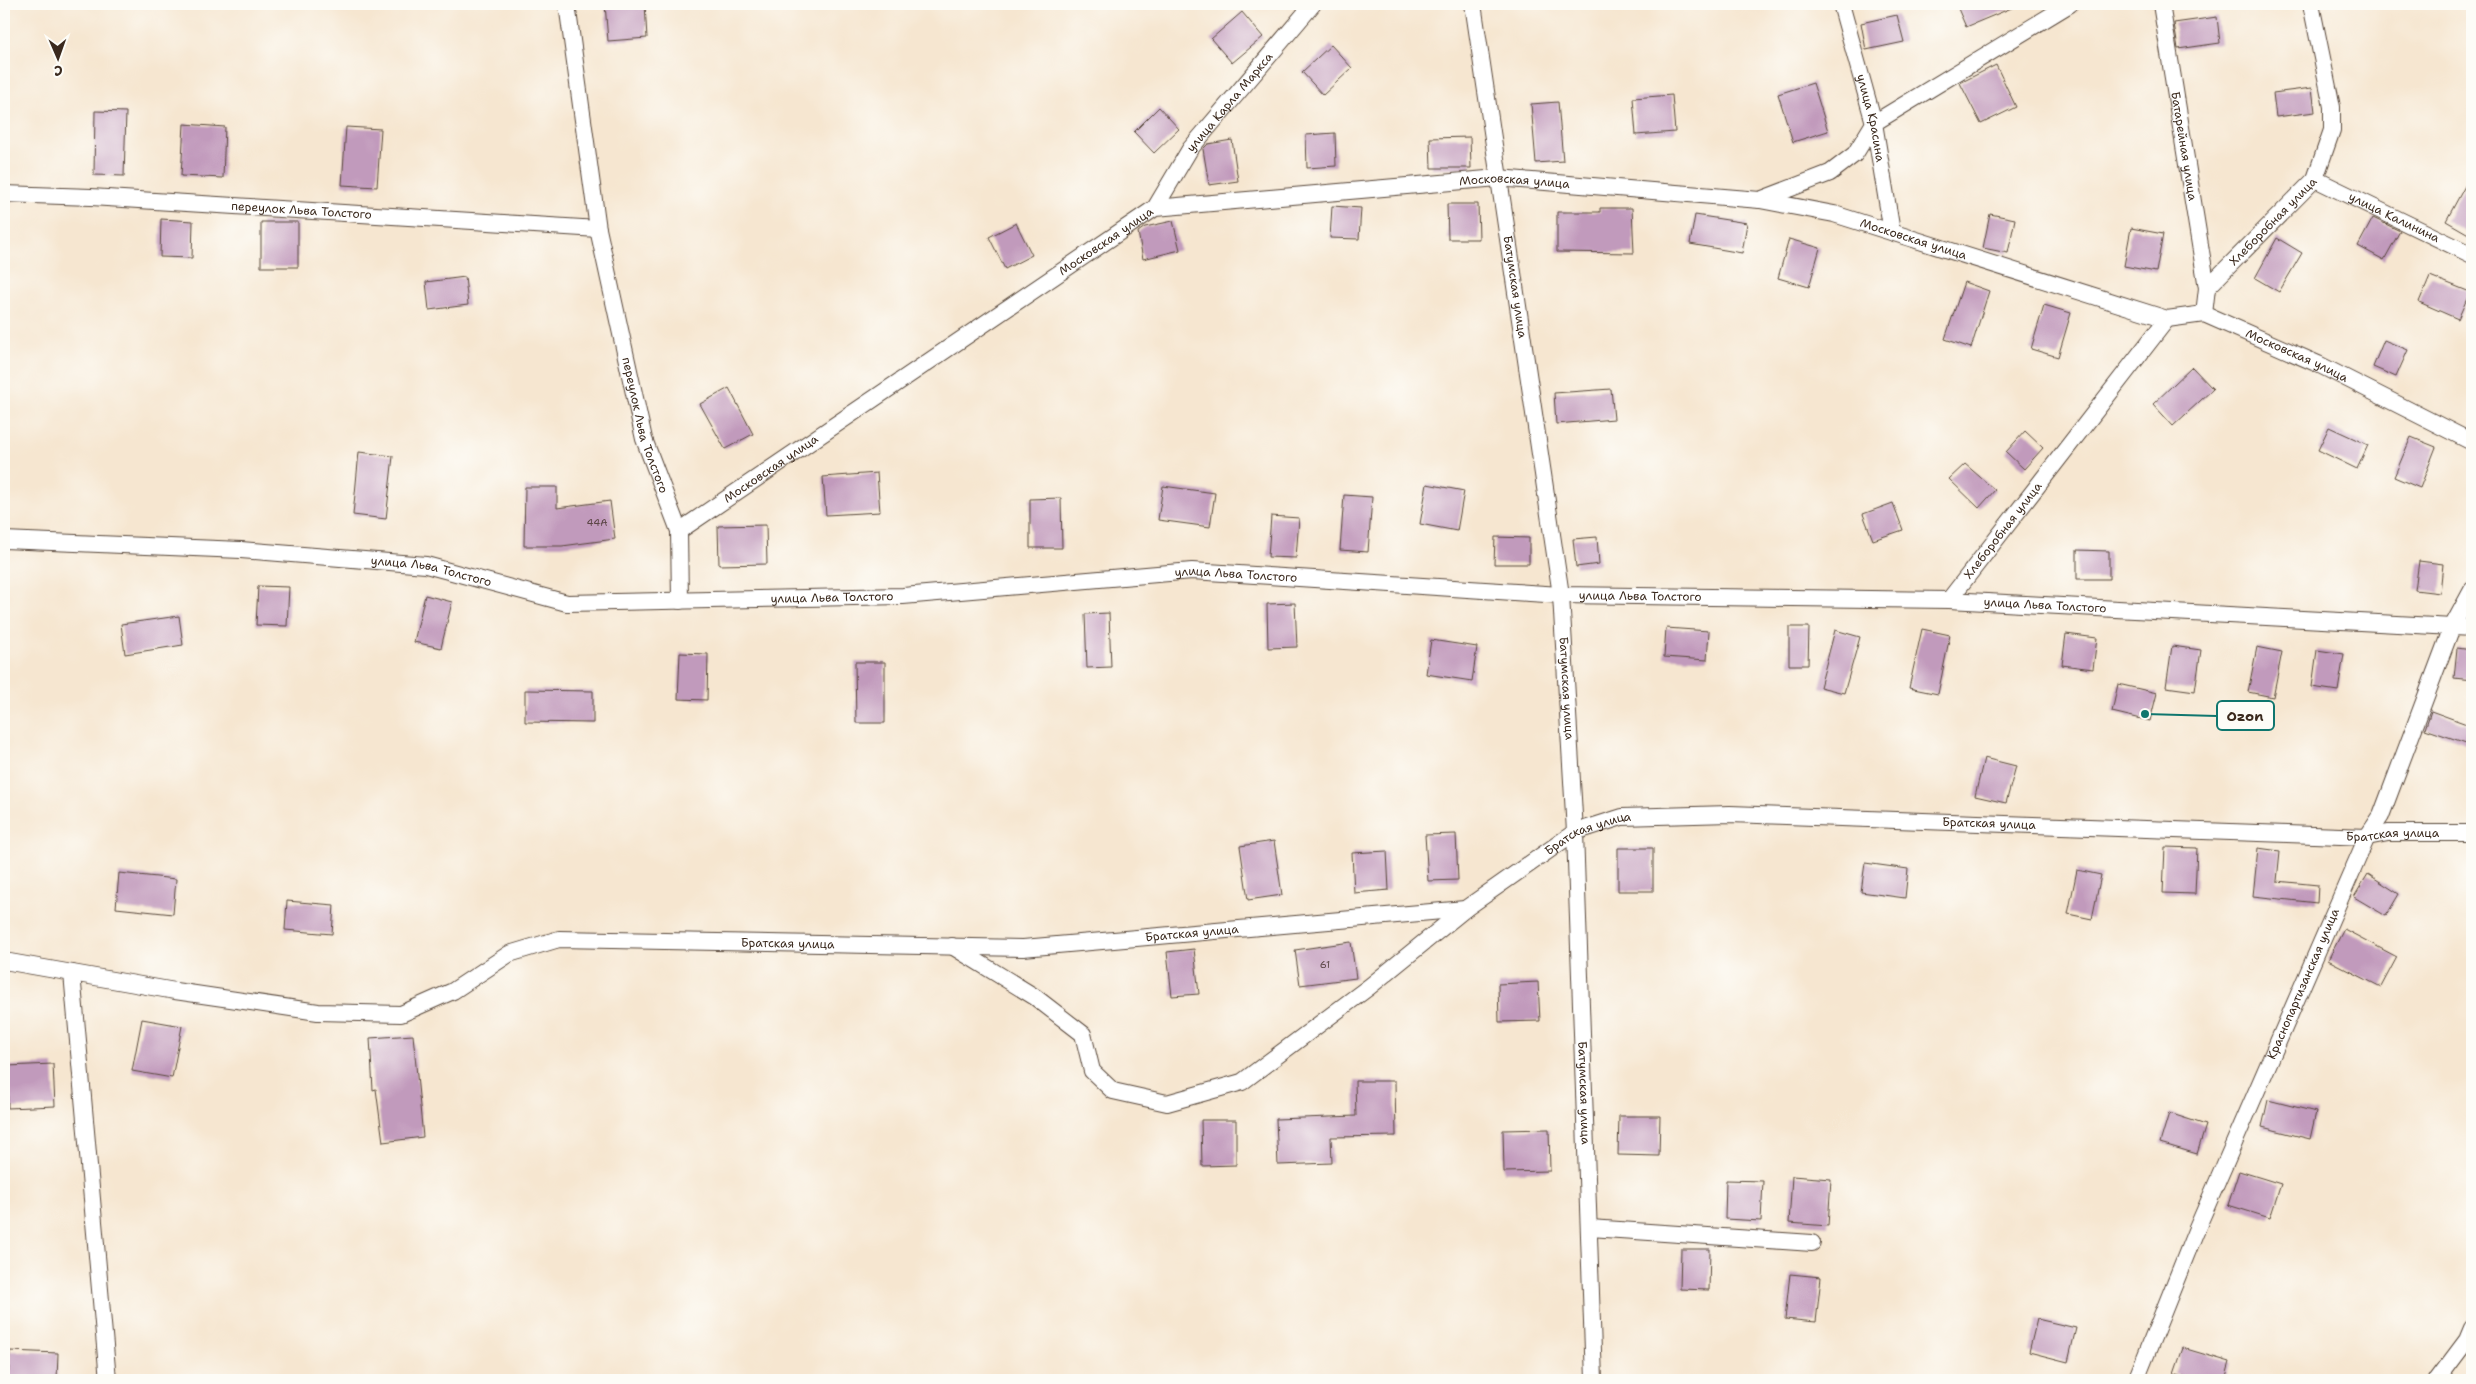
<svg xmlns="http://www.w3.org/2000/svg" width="2476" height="1384" viewBox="0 0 2476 1384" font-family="'Shantell Sans',sans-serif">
  <rect width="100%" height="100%" fill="#fdfcf7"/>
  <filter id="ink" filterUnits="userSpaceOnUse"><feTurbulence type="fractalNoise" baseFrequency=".02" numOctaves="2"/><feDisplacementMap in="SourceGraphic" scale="10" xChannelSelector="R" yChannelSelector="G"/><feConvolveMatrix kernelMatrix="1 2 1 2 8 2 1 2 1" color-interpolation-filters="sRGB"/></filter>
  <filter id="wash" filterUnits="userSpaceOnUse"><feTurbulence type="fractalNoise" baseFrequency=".0096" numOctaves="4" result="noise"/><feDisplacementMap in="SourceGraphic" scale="20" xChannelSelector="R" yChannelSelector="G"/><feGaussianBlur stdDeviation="1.12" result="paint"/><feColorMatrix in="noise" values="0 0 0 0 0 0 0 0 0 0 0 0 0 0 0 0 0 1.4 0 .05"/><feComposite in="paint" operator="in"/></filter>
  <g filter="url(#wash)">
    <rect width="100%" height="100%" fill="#f6e6d0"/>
    <g id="blocks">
      <!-- building -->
      <path fill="#c19abc" d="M605,4h40l2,34 -39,3z
        M1956,4h65l-55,23z
        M1242,12l21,25 -31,26 -21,-24z
        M1897,15l7,27 -38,8 -5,-27z
        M2217,17l3,26 -42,6 -4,-26z
        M1331,45l21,23 -29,27 -21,-23z
        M1996,65l20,42 -35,17 -21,-41z
        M1813,83l15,48 -35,11 -15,-48z
        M2312,88l3,24 -39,5 -3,-24z
        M1672,95l3,37 -39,3 -3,-37z
        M1558,102l5,59 -27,2 -5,-59z
        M1159,107l20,22 -25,24 -20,-21z
        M95,111l31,1 -2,64 -30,-1z
        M184,124l41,3 -2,51 -42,-2z
        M346,127l35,2 -4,58 -35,-2z
        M1335,133l1,33 -29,2 -1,-33z
        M1470,137l1,31h-40l-1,-30z
        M1232,140l6,41 -29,4 -6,-36 5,-5z
        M2472,173v63l-26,-15z
        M1447,204h31l1,35h-31z
        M1332,206l29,2 -2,31 -29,-1z
        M1600,208h32l2,45 -77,-1v-40h43z
        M1990,214l25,5 -7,34 -25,-5z
        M1695,215l52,8 -5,30 -52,-9z
        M2373,218l27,13 -16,29 -26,-14z
        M161,219l32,2 -1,37 -32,-1z
        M1173,221l7,29 -37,9 -5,-27 7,-5z
        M261,222h37v45h-37z
        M1016,223l16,32 -27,14 -16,-32z
        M2131,228l32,6 -7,38 -32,-6z
        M2277,238l25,15 -23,39 -24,-14z
        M1789,239l31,9 -11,39 -31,-9z
        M2430,276l40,16 -12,27 -39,-17z
        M465,277l3,28 -39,5 -3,-28z
        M1964,282l25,9 -18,57 -26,-9z
        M2044,305l27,8 -13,44 -27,-8z
        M2384,340l24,10 -12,27 -23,-10z
        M2192,367l21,22 -40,37 -20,-22z
        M729,388l24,46 -28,15 -25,-45z
        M1611,389l3,30 -58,5 -2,-31z
        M2329,427l39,18 -11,24 -39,-19z
        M2025,431l18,17 -19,21 -18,-17z
        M2411,437l25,10 -16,41 -26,-11z
        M359,452l34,4 -7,63 -33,-4z
        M1965,464l30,26 -16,18 -30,-29z
        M877,473l3,39 -54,3 -3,-38z
        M1427,484l37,7 -7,40 -37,-7z
        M1163,486l52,7 -5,34 -52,-7z
        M525,487h32v21l53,-7 5,38 -53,7h-38z
        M1344,495l28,2 -4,55 -28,-2z
        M1061,498l1,50h-32v-49z
        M1893,503l10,27 -30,10 -10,-26z
        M1271,516l28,2 -3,40 -28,-1z
        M766,525l1,39 -48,1 -1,-39z
        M1495,537l34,1v26h-35z
        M1597,537l2,27 -23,3 -3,-28z
        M2077,550l32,1v28h-32z
        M2419,561l24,3 -3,29 -25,-3z
        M258,586l31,1 -2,39 -31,-1z
        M425,595l27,7 -11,46 -27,-6z
        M1295,603l2,44 -29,1 -1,-44z
        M1109,613l2,54 -24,1 -2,-54z
        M179,616l4,29 -58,9 -4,-30z
        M1789,627h20l-1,38h-19z
        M1666,628l43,3 -2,29 -43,-3z
        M1922,629l28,6 -12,59 -29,-6z
        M1835,630l25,7 -16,56 -24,-6z
        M2066,634l31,4 -4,31 -31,-4z
        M1431,640l46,7 -5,34 -46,-7z
        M2172,646l29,4 -6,41 -29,-4z
        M2257,647l25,5 -9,45 -25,-5z
        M2457,648l15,2v30l-18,-2z
        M2317,650l27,4 -6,37 -26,-4z
        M680,653l28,1 -1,46 -29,-1z
        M855,662h30v61h-29z
        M2118,684l39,9 -7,28 -38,-9z
        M525,690l68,1v32l-68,-1z
        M2431,711l41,15v19l-47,-16z
        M1984,758l32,8 -10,37 -31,-7z
        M1456,834l2,46 -30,1 -3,-46z
        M1274,841l8,54 -34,5 -8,-54z
        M2165,847l32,1 -2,46 -32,-1z
        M1618,848h35v43h-35z
        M2258,848l22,3 -3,30 41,4 -1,18 -64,-7z
        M1387,851l2,39 -35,3 -2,-40z
        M1865,863l43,6 -3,29 -44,-6z
        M2077,870l24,5 -9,44 -24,-5z
        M119,873l57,6 -3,35 -57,-6z
        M2368,874l31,20 -13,22 -32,-19z
        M287,901l47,4 -2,29 -47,-4z
        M2344,929l53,28 -16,30 -53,-27z
        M1351,942l5,36 -56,7 -5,-35z
        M1194,949l5,45 -27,2 -5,-44z
        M1538,982l2,39 -41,1 -1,-38z
        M142,1019l40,7 -10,52 -40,-7z
        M413,1035l10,102 -40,5 -7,-53 -3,1 -3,-52z
        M53,1064l2,42 -47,2 -1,-42z
        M1355,1081h40l1,55 -65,1 1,26 -54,2 -2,-46 80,-3z
        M2268,1100l48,12 -6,27 -48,-12z
        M2169,1113l37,12 -9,29 -37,-11z
        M1619,1116h41l-1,40 -41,-1z
        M1201,1120h35v45l-34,1z
        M1549,1129l1,42 -46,1 -1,-42z
        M2239,1171l42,13 -11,34 -42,-13z
        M1792,1176l39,3 -3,47 -39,-3z
        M1726,1180l37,1 -2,40 -36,-2z
        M1681,1249h29l-1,41 -29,-1z
        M1790,1274l31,3 -5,45 -31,-3z
        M2037,1319l39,9 -8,34 -39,-10z
        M2183,1348l47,14 -5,18h-32l-19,-6z
        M10,1351l48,2 -1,27h-49z"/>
    </g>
  </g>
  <g filter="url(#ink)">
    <use href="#blocks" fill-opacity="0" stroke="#574639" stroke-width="1"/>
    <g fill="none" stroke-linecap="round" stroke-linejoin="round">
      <defs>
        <g id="minor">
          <path id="s1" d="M567,4l31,225 46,210 35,92"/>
          <path id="s2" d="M1473,4l88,591 14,237 19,548"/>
          <path id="s3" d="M1841,4l33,119 18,109"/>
          <path id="s4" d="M2161,4l46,284"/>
          <path id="s5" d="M2315,179l157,76"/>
          <path id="s6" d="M4,194l87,3 507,32"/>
          <path d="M1760,200l70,-27 25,-19 19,-31 196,-119"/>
          <path id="s7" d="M1155,208l35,-59 123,-145"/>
          <path id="s8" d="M2204,314l3,-26 108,-109 17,-49v-23l-21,-103"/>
          <path id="s9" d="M4,540l237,10 185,15 141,38 336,-7 289,-25 369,24 388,5 523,28"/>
          <path id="s10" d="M1949,600l218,-281"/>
          <path id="s11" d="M680,601l-1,-70 476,-323 343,-30 262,22 74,14 333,105 37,-5 114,50 154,78"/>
          <path d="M952,946l83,51 48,37 9,37 21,20 54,12 75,-21 127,-95 96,-78"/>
          <path id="s12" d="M4,961l171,30 143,21 83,2 52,-23 56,-37 50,-15 464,9 442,-39 110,-77 47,-15 108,-3 637,23 21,-4h84"/>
          <path d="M72,973l36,407"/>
          <path d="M1590,1228l222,15"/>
          <path id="s13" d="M2136,1380l59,-147 172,-396 14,-21 71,-189 20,-37"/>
          <path d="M2437,1380l30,-40 5,-12"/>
        </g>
      </defs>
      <!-- minor casing -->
      <use href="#minor" stroke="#574639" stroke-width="18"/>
      <!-- minor -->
      <use href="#minor" stroke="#fff" stroke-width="16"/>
    </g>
  </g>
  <g text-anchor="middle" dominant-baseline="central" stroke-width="5" stroke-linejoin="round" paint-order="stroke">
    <!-- number labels -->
    <g font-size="10" fill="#5c4646">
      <text x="597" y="522">44А</text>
      <text x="1325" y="964">61</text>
    </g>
    <!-- street labels -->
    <g font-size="12" fill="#3b2a1e" stroke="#fdfcf7">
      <text stroke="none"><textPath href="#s7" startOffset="130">улица Карла Маркса</textPath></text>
      <text stroke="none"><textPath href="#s3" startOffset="118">улица Красина</textPath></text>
      <text stroke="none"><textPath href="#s4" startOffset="144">Батарейная улица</textPath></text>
      <text stroke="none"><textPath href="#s11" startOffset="1006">Московская улица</textPath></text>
      <text stroke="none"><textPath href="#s6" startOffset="298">переулок Льва Толстого</textPath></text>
      <text stroke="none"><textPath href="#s5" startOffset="88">улица Калинина</textPath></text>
      <text stroke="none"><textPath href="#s8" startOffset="120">Хлеборобная улица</textPath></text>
      <text stroke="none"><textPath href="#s11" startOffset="1411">Московская улица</textPath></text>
      <text stroke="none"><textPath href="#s11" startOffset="586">Московская улица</textPath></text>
      <text stroke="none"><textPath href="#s2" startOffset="286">Батумская улица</textPath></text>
      <text stroke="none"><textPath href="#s11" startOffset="1816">Московская улица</textPath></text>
      <text stroke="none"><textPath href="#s1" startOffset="429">переулок Льва Толстого</textPath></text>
      <text stroke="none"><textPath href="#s11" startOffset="181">Московская улица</textPath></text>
      <text stroke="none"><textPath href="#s10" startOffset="88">Хлеборобная улица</textPath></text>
      <text stroke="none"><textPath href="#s9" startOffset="429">улица Льва Толстого</textPath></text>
      <text stroke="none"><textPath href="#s9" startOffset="1239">улица Льва Толстого</textPath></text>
      <text stroke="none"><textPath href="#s9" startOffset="1644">улица Льва Толстого</textPath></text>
      <text stroke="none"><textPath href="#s9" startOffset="834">улица Льва Толстого</textPath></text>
      <text stroke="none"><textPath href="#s9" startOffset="2049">улица Льва Толстого</textPath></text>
      <text stroke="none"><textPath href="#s2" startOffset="691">Батумская улица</textPath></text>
      <text stroke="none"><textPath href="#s12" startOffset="2036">Братская улица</textPath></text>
      <text stroke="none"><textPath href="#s12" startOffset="2440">Братская улица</textPath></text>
      <text stroke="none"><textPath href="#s12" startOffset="1631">Братская улица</textPath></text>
      <text stroke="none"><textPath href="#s12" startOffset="1211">Братская улица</textPath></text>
      <text stroke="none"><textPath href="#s12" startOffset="806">Братская улица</textPath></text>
      <text stroke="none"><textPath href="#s13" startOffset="430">Краснопартизанская улица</textPath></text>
      <text stroke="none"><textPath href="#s2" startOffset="1096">Батумская улица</textPath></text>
    </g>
  </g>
  <!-- callouts -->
  <path fill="none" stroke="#0f766e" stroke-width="2" d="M2145 714L2217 716"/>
  <circle fill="#0f766e" stroke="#fdfcf7" stroke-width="2" cx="2145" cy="714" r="5"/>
  <rect fill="#fdfcf7" stroke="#0f766e" stroke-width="2" x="2217" y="701" width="57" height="29" rx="5"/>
  <g font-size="14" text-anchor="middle" font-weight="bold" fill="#3b2a1e">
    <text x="2245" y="721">Ozon</text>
  </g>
  <!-- margin -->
  <rect width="2476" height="1384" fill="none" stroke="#fdfcf7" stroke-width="20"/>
  <!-- north arrow -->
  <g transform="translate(58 58) rotate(178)" stroke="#fdfcf7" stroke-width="4" paint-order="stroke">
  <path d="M0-4L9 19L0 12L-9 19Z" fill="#3b2a1e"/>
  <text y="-8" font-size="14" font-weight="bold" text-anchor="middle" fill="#3b2a1e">С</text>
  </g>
</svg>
